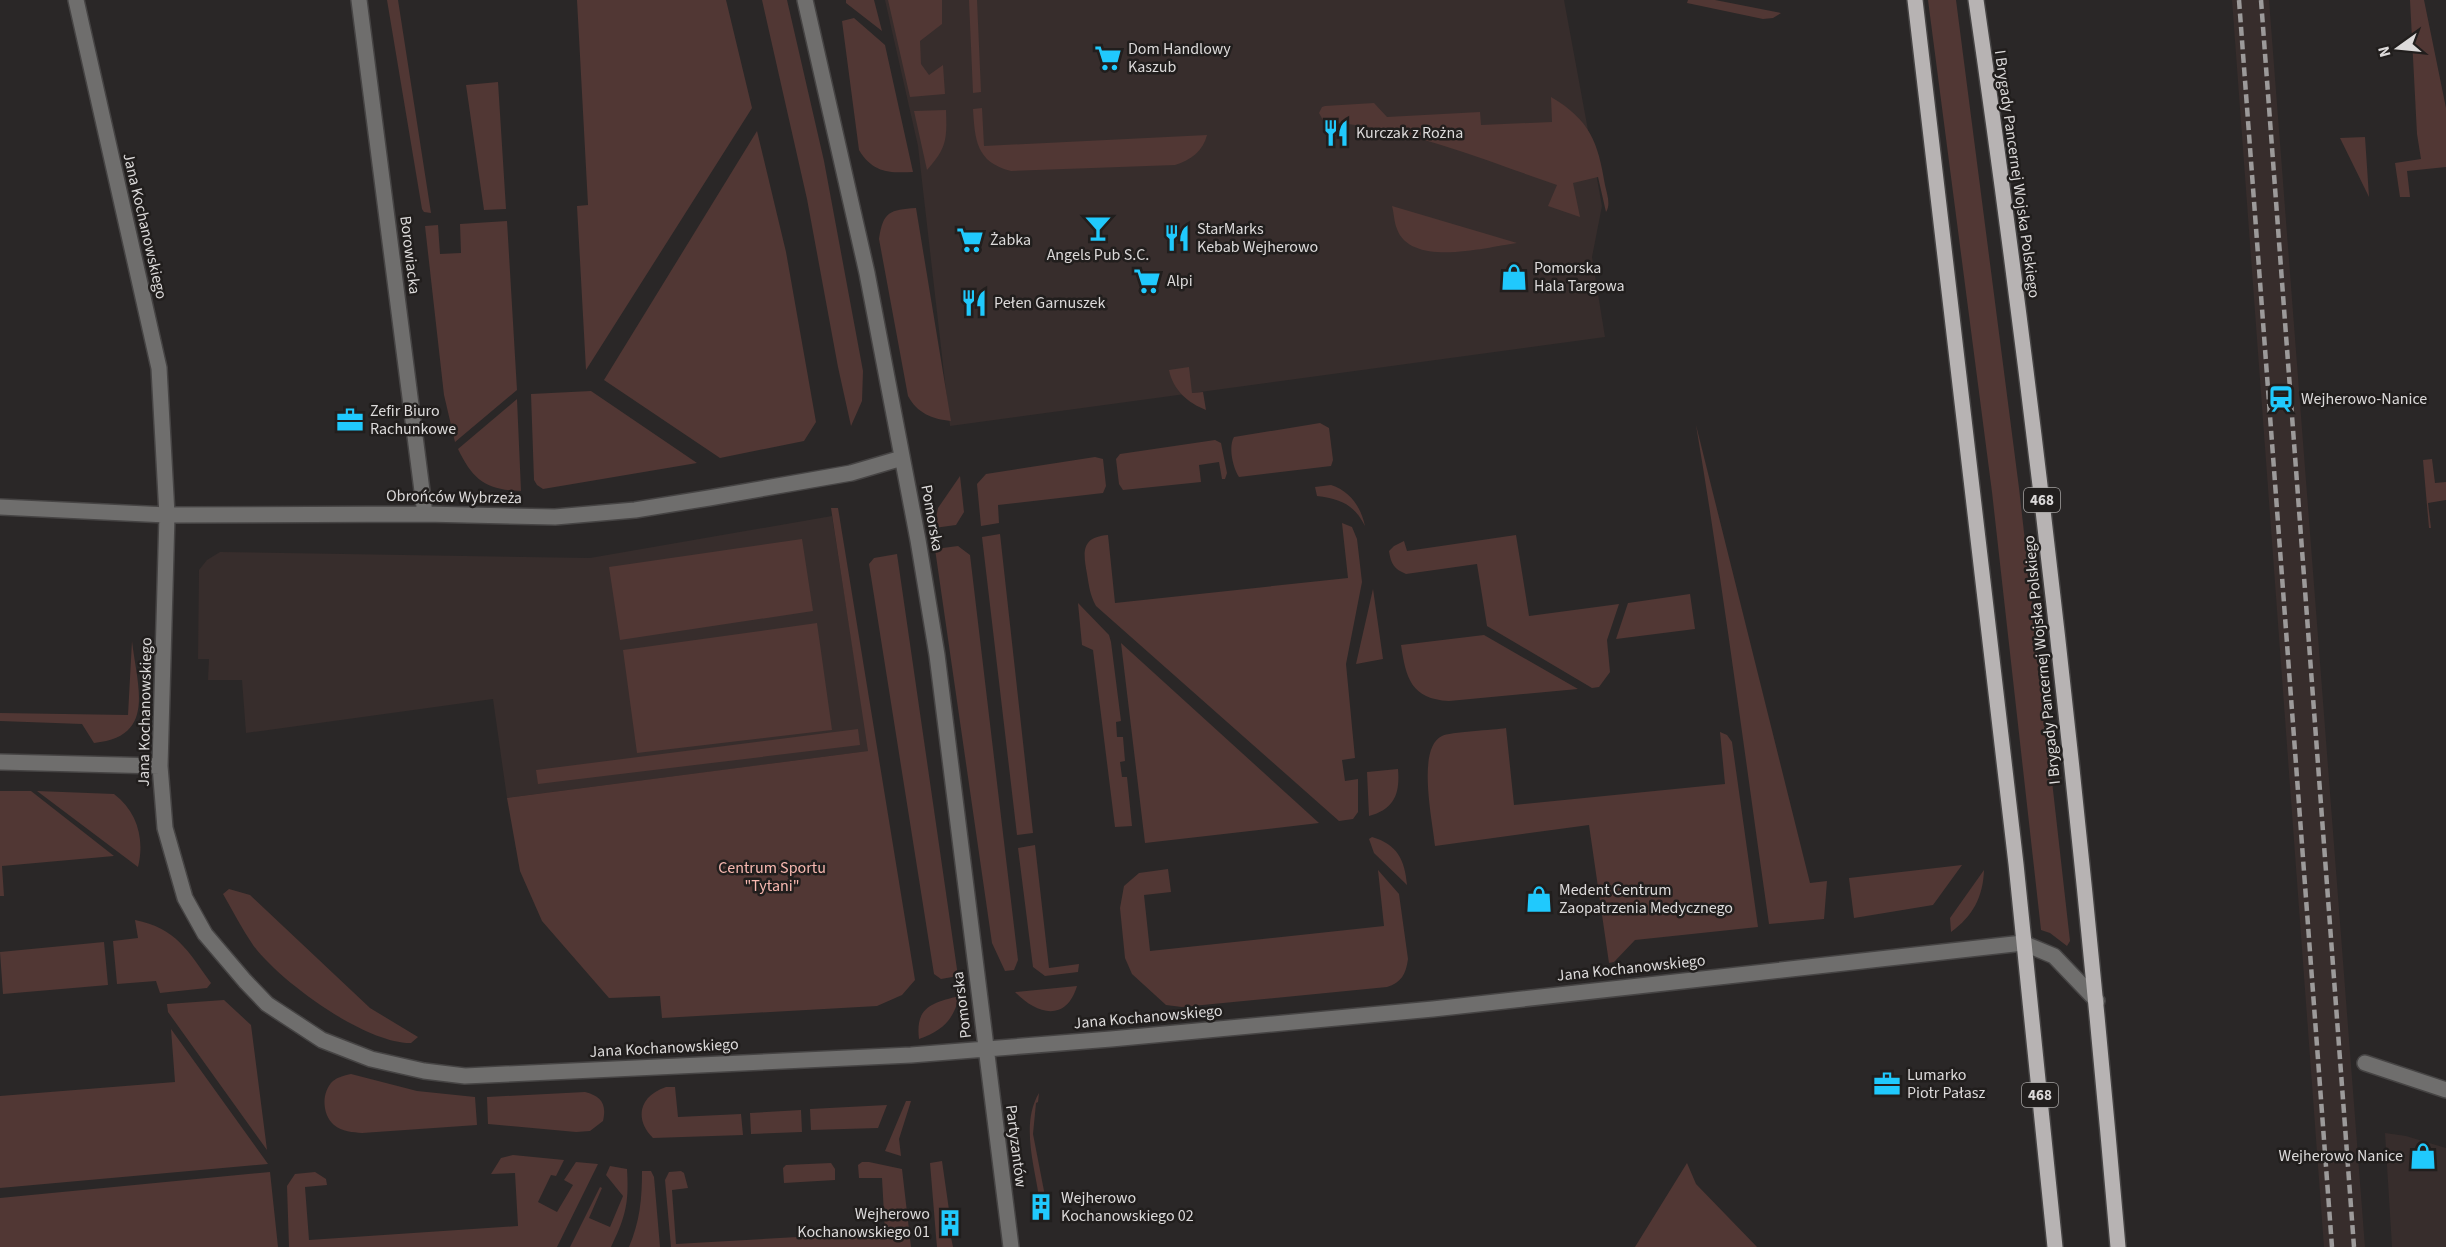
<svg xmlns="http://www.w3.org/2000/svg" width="2446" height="1247" viewBox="0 0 2446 1247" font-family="'Source Sans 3',sans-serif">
  <rect width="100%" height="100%" fill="#2a2727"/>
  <!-- built -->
  <path fill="#372d2c" d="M885,0h679l38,206 -10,51 13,80 -655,89 -32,-280z
    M2232,0h37l96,1247h-41z
    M832,516l37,235 -362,47 -14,-99 -247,34 -4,-53h-34l1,-21h-11l1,-89 8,-10 13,-8 370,6z
    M2385,1133l21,3 40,12v99h-54z"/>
  <!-- green -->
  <path fill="#513734" d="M387,0h11l33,213 -7,-1 -2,-3z
    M577,0h149l26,108 -166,262 -9,-164 11,-1z
    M762,0h25l37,161 39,210 -1,30 -11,25 -13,-59 -31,-168z
    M846,0h28l8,31 -36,-28z
    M888,0h54v24l-22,17 1,23 8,11 14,-10 2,29 -35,3z
    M969,0h8l4,92 -8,1z
    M1688,0h27l66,13 -8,5 -10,1 -76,-16z
    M1928,0h28l63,488 51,453 -3,5 -17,-13 -9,-3 -49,-438z
    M2410,0h14l22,108v59l-39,4 3,26h-10l-5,-34 26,-4 -4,-25z
    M854,18l31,27 28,127c-24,1 -40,1 -54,-22l-17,-129z
    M498,82l8,127 -22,1 -18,-125z
    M1551,97c39,23 47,45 54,88 2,9 6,20 1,27l-8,-35 -25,6 7,34 -32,-11 9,-21c-76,-26 -153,-59 -233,-63l-5,-9 3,-6 3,-1 49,-3 13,14 93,-5 1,13 71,-3z
    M982,108l2,38 223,-11c-4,16 -16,25 -32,30l-164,6c-35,-9 -36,-31 -38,-62z
    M946,110c1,29 1,38 -19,60l-13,-59z
    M757,131l29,121 30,170 -12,19 -84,17 -116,-78z
    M2365,137l4,60 -29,-59z
    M1392,206l125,37c-30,4 -106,25 -120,-14 -3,-7 -3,-16 -5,-23z
    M916,208l35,213c-19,-2 -34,-8 -43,-25l-29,-157c4,-28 11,-29 37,-31z
    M507,221l10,169 -62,52 -11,-47 -19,-169 13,-1 2,29 21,-1 -1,-29z
    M1189,367l3,26 11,-1 3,18c-18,-7 -33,-20 -37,-40z
    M591,391l106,72 -154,26 -6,-4 -3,-5 -3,-86z
    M517,399l4,92c-35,-1 -48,-11 -63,-42z
    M1320,423l9,5 4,32 -2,6 -92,11c-6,-9 -11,-30 -5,-40z
    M1696,425l114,458 17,-2 -3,38 -55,5c-24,-166 -45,-333 -73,-499z
    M1215,440l6,3 6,30 -2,6h-3l-3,-17 -20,3 2,17 -78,8 -4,-6 -3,-25 4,-5z
    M1095,457l8,2 3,27 -3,7 -105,12 1,18 -18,3 -4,-42 9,-10z
    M2432,459l3,24 11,-1v18l-18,3 3,25h-2l-6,-68z
    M960,476l4,36 -8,13 -22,3 4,-20z
    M1331,485c19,6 30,22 34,41 -11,-22 -25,-27 -48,-30l-2,-9z
    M831,508h7l77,472 -13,15 -25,11 -215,12 -2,-22 -51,2 -67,-77 -22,-50 -13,-73 361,-47z
    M1342,523l10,4 5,12 5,43 -16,82 9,94 -13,2 3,21 13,-2v33l-5,7 -14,2 -243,-215c-6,-11 -7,-20 -9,-32 -4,-22 -6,-37 21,-39l7,68 233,-25z
    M1000,534l33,299 -16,2 -35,-298z
    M1516,535l13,81 90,-12 -12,36 3,32 -11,15 -7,1 -105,-62 -10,-62 -71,10c-12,-5 -15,-10 -17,-23l5,-5 10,-5 3,10z
    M802,539l11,72 -193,29 -11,-73z
    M958,546l12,9 48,405 -4,10 -9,1 -13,-28 -57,-394z
    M897,554l61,422 -17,3 -7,-5 -65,-410 5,-6z
    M1373,589l10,70 -27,5z
    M1690,594l5,35 -79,10 12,-36z
    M1078,603l31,32 2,7 10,79 -5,1 1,15h6l2,24 -5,1 2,15h5l5,49 -17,1 -22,-177 -11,-5z
    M817,623l15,107 -195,23 -14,-103z
    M1484,635l94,54 -129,12c-38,-2 -43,-23 -48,-56z
    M132,641c5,45 25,96 -38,102l-12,-19 -82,-3v-8l128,2z
    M1121,643l198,180 -174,20z
    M1506,728l8,77 211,-21 -5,-52 7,3 5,7 26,185 -123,13 -21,22 -5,1 -20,-138 -154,21c-2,-24 -19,-98 7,-110 7,-4 53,-6 64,-8z
    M858,729l2,16 -322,39 -2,-14z
    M1398,769c2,24 -3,40 -29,47l-2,-44z
    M0,791h31l83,65 -112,10 2,30h-4z
    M37,791l77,3c23,17 31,45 24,73z
    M1372,837c25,7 33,23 35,48l-33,-32 -5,-14z
    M1035,845l14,123 30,-4 -1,8 -33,4 -12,-9 -15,-119z
    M1962,865l-29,40 -79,13 -5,-40z
    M1168,869l3,23 -27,3 6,56 234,-25 -6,-56 21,24 9,65c-2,15 -7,24 -21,28l-205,20 -16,-2 -34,-31 -7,-16 -5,-50 4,-22 15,-13z
    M1984,870c-1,27 -11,46 -33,62l-1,-14z
    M229,889l21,6 120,113 48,29 -7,6c-45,1 -131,-61 -158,-98 -11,-16 -20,-34 -30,-51z
    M135,920c41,8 53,31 76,63l-4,5 -47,5 -4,-12 -39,3 -4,-43 25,-3z
    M104,942l4,43 -105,9 -3,-42z
    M1077,986c-11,37 -41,28 -62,6z
    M959,996c-5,24 -17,35 -40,43 -4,-33 14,-36 40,-43z
    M224,1000l27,25 16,125 -99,-138 -1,-8z
    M171,1029l97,135 -268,24v-92l175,-14z
    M351,1074l66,17 58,6 2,28 -115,8c-9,-1 -20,-1 -28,-8 -12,-10 -13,-33 -1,-44 5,-4 12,-6 18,-7z
    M666,1087h9l3,30 63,-3 2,21 -90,3c-19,-19 -14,-42 13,-51z
    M585,1092c16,4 22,12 18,29l-13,10 -14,1 -88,-8 -1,-27z
    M1039,1093l-1,9 -2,1 -3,31 12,62 -6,1c-5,-33 -18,-74 0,-104z
    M906,1101h5l-12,38 2,17 -16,-5z
    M887,1105l-9,23 -67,2 -1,-21z
    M801,1110l1,22 -51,2 -1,-21z
    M513,1155l51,5 -8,16 -5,-1 -13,27 19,10 16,-27 -9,-5 12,-18 22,2 -41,83h-268l-2,-61 8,-12 20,-2 11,7 1,6 -22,2 4,53 209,-14 -3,-53 -24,1 10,-16z
    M942,1161l7,49 -3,2 7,35h-16l-1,-11 -6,-73z
    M862,1162h7l33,7 9,78h-240l-6,-67 4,-8 12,-1 3,2 4,15 -16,2 4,54 209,-12 -3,-54h-23l-1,-13z
    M831,1163l4,6v11l-51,3 -1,-15 3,-3z
    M1687,1163l9,21 61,63h-122z
    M610,1166l17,3c2,34 -1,47 -16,78h-41l30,-60 2,1 -13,30 21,9 13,-31 -17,-21z
    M642,1171h9l3,6 6,70h-31c11,-26 13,-48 13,-76z
    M270,1172l8,75h-278v-49z"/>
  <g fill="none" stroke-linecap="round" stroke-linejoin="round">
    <defs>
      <path id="minor" d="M76,0l83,368 8,147 -7,251 5,62 20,70 20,36 40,47 22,23 55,36 49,19 53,12 41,5 446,-21 200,-16 322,-30 590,-66 31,13 43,45
        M359,0l66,514
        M805,0l62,273 51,267 19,115 74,592
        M0,507l167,8 258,-1 130,3 80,-7 74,-12 142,-25 51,-15
        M0,762l160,4
        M2365,1063l81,27"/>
      <path id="major" d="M1915,0l101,864 39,383
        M1976,0c60,414 106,830 142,1247"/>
    </defs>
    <!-- minor casing -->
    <use href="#minor" stroke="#464444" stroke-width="18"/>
    <!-- major casing -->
    <use href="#major" stroke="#464444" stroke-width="18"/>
    <!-- minor -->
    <use href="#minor" stroke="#6f6e6d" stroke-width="15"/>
    <!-- major -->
    <use href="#major" stroke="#b7b3b3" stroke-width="15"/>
    <!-- rail -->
    <path stroke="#9c9a9a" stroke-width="4.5" stroke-dasharray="9 4.5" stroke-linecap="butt" d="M2239,0l93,1247
      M2261,0l93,1247"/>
  </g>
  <!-- icons -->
  <defs>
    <symbol id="supermarket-bare" viewBox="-9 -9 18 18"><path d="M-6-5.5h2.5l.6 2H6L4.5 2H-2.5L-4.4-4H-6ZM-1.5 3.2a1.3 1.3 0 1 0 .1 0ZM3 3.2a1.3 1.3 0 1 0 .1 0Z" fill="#20c9fd" stroke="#211e1d" stroke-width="2.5" paint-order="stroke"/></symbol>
    <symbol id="restaurant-bare" viewBox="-9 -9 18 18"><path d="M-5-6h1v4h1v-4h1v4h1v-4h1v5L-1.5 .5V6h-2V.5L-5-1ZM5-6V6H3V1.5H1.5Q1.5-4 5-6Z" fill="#20c9fd" stroke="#211e1d" stroke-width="2.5" paint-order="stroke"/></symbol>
    <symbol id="bar-bare" viewBox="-9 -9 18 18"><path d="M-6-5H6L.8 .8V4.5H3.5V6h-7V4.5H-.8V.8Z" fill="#20c9fd" stroke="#211e1d" stroke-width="2.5" paint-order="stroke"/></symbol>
    <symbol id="shop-bare" viewBox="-9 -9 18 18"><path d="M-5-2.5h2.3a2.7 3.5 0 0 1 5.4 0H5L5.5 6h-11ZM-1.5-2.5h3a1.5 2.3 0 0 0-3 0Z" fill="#20c9fd" stroke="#211e1d" stroke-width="2.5" paint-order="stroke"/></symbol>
    <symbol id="station-bare" viewBox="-9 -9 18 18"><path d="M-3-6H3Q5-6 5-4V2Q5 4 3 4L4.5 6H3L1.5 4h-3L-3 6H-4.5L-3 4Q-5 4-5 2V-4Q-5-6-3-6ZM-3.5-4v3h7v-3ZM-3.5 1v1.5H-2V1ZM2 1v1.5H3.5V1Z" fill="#20c9fd" stroke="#211e1d" stroke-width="2.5" paint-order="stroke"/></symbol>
    <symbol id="office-bare" viewBox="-9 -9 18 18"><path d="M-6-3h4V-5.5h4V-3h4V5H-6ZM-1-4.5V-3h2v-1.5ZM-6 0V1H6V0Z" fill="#20c9fd" stroke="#211e1d" stroke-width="2.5" paint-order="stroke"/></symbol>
    <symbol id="building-bare" viewBox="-9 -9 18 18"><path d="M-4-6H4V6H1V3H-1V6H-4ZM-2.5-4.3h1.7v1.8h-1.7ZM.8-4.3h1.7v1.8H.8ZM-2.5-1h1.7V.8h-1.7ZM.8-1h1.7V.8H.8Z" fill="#20c9fd" stroke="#211e1d" stroke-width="2.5" paint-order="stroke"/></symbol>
  </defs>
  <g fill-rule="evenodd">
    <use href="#supermarket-bare" x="1089" y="39" width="38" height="38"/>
    <use href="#restaurant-bare" x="1317" y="114" width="38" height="38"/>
    <use href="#bar-bare" x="1079" y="209" width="38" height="38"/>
    <use href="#restaurant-bare" x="1158" y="219" width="38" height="38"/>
    <use href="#supermarket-bare" x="951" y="221" width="38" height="38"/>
    <use href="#shop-bare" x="1495" y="258" width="38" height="38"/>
    <use href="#supermarket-bare" x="1128" y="262" width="38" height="38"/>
    <use href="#restaurant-bare" x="955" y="284" width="38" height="38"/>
    <use href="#station-bare" x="2262" y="380" width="38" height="38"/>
    <use href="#office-bare" x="331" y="401" width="38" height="38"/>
    <use href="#shop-bare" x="1520" y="880" width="38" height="38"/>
    <use href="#office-bare" x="1868" y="1065" width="38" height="38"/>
    <use href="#shop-bare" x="2404" y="1137" width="38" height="38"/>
    <use href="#building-bare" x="1022" y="1188" width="38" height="38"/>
    <use href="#building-bare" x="931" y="1204" width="38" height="38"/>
  </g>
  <g text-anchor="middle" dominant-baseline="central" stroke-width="5" stroke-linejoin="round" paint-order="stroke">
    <!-- shield labels -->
    <g fill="#211e1d" stroke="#a4a2a1" stroke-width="1.5">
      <rect x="2024" y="488" width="36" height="24" rx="4.5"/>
      <rect x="2022" y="1083" width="36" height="24" rx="4.5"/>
    </g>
    <g font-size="15" font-weight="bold" fill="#dcdada">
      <text x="2042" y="500">468</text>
      <text x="2040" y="1095">468</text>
    </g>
    <!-- poi labels -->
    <g font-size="16" fill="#dcdada" stroke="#211e1d" text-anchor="start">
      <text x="1128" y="49">Dom Handlowy<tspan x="1128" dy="18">Kaszub</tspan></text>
      <text x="1356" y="133">Kurczak z Rożna</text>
      <text x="1197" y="229">StarMarks<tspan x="1197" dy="18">Kebab Wejherowo</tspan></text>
      <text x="990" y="240">Żabka</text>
      <text x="1098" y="255" text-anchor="middle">Angels Pub S.C.</text>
      <text x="1534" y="268">Pomorska<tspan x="1534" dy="18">Hala Targowa</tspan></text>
      <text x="1167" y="281">Alpi</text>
      <text x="994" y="303">Pełen Garnuszek</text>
      <text x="2301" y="399">Wejherowo-Nanice</text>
      <text x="370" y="411">Zefir Biuro<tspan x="370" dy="18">Rachunkowe</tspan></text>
      <text x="1559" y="890">Medent Centrum<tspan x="1559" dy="18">Zaopatrzenia Medycznego</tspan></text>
      <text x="1907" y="1075">Lumarko<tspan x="1907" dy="18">Piotr Pałasz</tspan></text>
      <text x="2403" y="1156" text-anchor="end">Wejherowo Nanice</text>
      <text x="1061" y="1198">Wejherowo<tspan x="1061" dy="18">Kochanowskiego 02</tspan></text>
      <text x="930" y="1214" text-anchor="end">Wejherowo<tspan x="930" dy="18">Kochanowskiego 01</tspan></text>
    </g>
    <!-- street labels -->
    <g font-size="16" fill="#dcdada" stroke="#211e1d">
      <text transform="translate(2017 174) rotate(82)">I Brygady Pancernej Wojska Polskiego</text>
      <text transform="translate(145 226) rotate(77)">Jana Kochanowskiego</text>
      <text transform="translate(410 255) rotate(83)">Borowiacka</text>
      <text transform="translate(454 497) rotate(1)">Obrońców Wybrzeża</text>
      <text transform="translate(932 518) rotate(80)">Pomorska</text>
      <text transform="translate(2042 660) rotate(-96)">I Brygady Pancernej Wojska Polskiego</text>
      <text transform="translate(145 712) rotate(-89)">Jana Kochanowskiego</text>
      <text transform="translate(1631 968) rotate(-6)">Jana Kochanowskiego</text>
      <text transform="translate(962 1005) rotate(-97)">Pomorska</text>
      <text transform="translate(1148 1017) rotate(-5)">Jana Kochanowskiego</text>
      <text transform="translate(664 1048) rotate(-3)">Jana Kochanowskiego</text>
      <text transform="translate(1016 1146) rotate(83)">Partyzantów</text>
    </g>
    <!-- park labels -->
    <g font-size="16" fill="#f8b9b1" stroke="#211e1d">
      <text x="772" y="868">Centrum Sportu<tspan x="772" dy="18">"Tytani"</tspan></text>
    </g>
  </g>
  <!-- north arrow -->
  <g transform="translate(2398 48) rotate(255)" stroke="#211e1d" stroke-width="4.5" paint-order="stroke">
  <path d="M0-4.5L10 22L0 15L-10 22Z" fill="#dcdada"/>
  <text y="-9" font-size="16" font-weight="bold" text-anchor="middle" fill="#dcdada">N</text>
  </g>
</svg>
